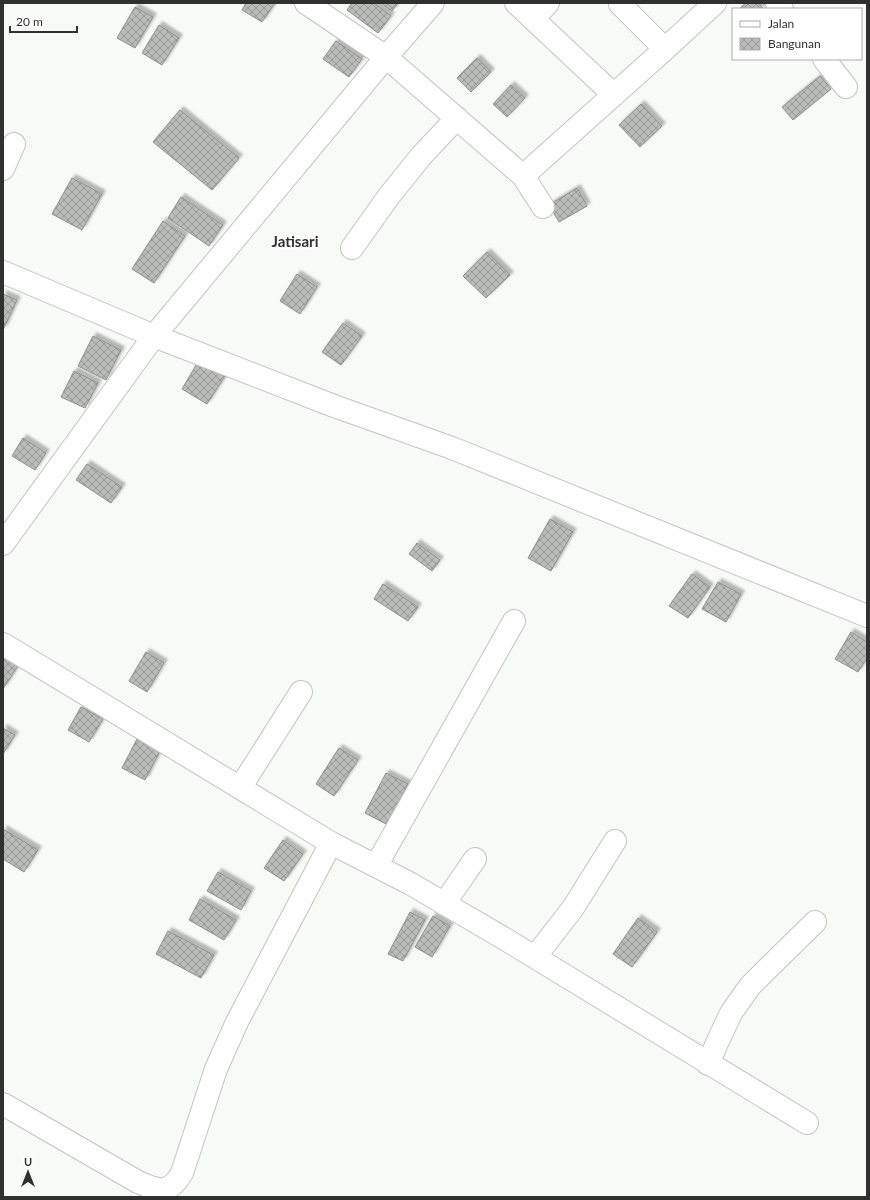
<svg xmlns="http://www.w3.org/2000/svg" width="870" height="1200" viewBox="0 0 870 1200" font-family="Lato,sans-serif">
  <defs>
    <pattern id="building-cross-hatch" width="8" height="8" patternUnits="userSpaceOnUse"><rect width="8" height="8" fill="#babcb9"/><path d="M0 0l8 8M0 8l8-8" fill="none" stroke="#989997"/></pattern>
    <filter id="shadow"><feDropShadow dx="3.5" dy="-3.5" stdDeviation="1" flood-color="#0004"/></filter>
  </defs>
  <rect width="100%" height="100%" fill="#f7faf6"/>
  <!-- building -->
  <path fill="url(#building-cross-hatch)" stroke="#8d8f8c" filter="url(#shadow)" d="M246,3h29l-13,19 -20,-12z
    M352,3h22l17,13 -13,17 -31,-23z
    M381,3h17l-6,8z
    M746,3h12l6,6h-25z
    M135,7l18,10 -18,31 -18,-10z
    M159,25l20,13 -17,27 -20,-12z
    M336,41l26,18 -13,18 -26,-18z
    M477,58l14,14 -20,20 -14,-14z
    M820,76l11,13 -38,31 -11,-13z
    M511,85l14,13 -18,19 -14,-13z
    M641,104l21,22 -22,21 -21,-22z
    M180,110l59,48 -27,32 -59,-48z
    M72,178l30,16 -20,36 -30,-16z
    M577,188l10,18 -28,16 -10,-17z
    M181,197l42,28 -14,21 -41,-28z
    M163,221l22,15 -31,47 -22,-14z
    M487,252l23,23 -24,23 -23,-22z
    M297,274l20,13 -17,27 -20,-13z
    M3,294l14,6 -14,30z
    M343,323l19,13 -21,29 -19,-13z
    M93,336l28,14 -15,30 -28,-14z
    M199,360l26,16 -18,28 -25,-15z
    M74,371l24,12 -13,25 -24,-11z
    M23,438l23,15 -11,17 -23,-14z
    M87,464l35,23 -11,16 -35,-23z
    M550,519l23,13 -22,39 -23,-13z
    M417,543l23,17 -8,11 -23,-17z
    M692,574l18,13 -22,31 -19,-12z
    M718,582l23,12 -15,28 -24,-13z
    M383,584l35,23 -10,14 -34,-22z
    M851,632l16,10v16l-9,14 -23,-13z
    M3,649l18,12 -18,28z
    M146,652l18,11 -17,29 -18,-11z
    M81,707l22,12 -14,23 -21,-12z
    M3,728l12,7 -12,19z
    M137,739l23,12 -15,29 -23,-12z
    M339,748l19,12 -24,36 -18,-12z
    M386,773l22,11 -20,41 -23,-12z
    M3,829l35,21 -14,22 -21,-13z
    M283,840l20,14 -19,27 -20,-13z
    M218,872l33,19 -10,19 -34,-19z
    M200,899l36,21 -12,20 -35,-20z
    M410,912l15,8 -22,41 -15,-7z
    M433,916l17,10 -18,31 -17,-10z
    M638,918l19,14 -25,35 -19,-13z
    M168,931l46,24 -13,23 -45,-24z"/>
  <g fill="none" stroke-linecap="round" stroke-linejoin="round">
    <defs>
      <path id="minor" d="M306,3l80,54 137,119 20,31
        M516,3l98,92
        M777,3l5,6
        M620,4l45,45
        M533,19l15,-16
        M824,59l22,28
        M3,169l11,-25
        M523,176l142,-127 50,-46
        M352,248l37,-52 33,-41 35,-37
        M3,272l151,64 180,70 118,42 415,168
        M3,544l151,-208 232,-279 47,-54
        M3,644l328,199 80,41 99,58 297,181
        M240,788l61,-96
        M376,866l138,-245
        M444,904l31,-45
        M535,957l38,-49 42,-67
        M708,1064l9,-21 14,-30 19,-27 65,-64
        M3,1104l135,78c21,9 31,13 44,-9l34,-104 21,-47 94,-179"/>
    </defs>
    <!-- minor casing -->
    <use href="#minor" stroke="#c3c5c2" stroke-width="24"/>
    <!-- minor -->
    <use href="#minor" stroke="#fff" stroke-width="22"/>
  </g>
  <g text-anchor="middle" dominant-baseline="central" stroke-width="3" stroke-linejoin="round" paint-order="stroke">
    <!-- quarter labels -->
    <g font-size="15" font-weight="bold" fill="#2f302f" stroke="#fff">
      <text x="295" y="241">Jatisari</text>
    </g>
  </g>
  <!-- border -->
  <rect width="870" height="1200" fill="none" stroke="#2f302f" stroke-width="8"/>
  <!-- legend -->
  <rect x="732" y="8" width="130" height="52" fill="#ffffff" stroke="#acacac"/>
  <rect x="740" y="21" width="20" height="6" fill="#ffffff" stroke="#acacac"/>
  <text x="768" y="28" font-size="12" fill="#2f302f">Jalan</text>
  <rect x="740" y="38" width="20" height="12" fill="url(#building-cross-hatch)" stroke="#acacac"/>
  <text x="768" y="48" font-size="12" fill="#2f302f">Bangunan</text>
  <!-- north arrow -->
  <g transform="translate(28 1172)" stroke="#ffffff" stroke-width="3" paint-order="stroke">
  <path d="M0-3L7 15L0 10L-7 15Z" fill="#2f302f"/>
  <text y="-6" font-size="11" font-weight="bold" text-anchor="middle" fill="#2f302f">U</text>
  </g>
  <!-- scale -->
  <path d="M10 26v6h67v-6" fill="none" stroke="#2f302f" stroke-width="2"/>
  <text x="16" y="26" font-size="12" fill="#2f302f" stroke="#ffffff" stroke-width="3" paint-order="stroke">20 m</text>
</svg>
